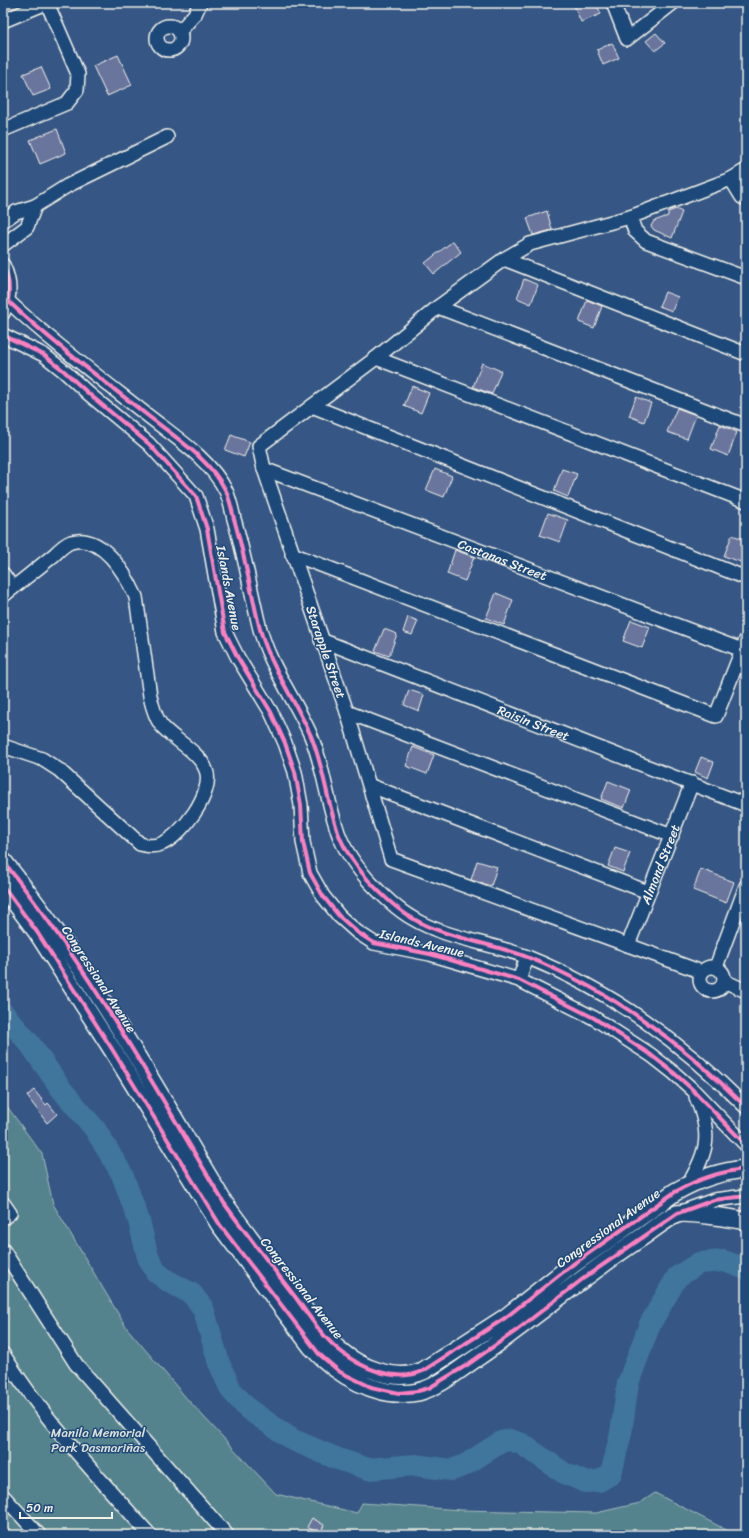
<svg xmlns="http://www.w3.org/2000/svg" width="749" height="1538" viewBox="0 0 749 1538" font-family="Sriracha,sans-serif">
  <rect width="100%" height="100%" fill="#365785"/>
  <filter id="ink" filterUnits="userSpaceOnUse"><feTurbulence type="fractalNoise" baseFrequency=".025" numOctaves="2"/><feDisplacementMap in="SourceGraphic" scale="8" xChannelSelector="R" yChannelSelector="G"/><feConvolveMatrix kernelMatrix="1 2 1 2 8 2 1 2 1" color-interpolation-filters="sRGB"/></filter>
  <g filter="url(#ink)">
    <!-- green -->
    <path fill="#54838d" stroke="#a4baba" d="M3,1101l39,53 11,50 73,123 62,73 88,94 81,19 5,-10 99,7 135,3 44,-10 15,-10 81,42h-733z"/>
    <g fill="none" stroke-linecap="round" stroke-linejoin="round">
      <!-- river -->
      <path stroke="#3f759c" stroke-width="22" d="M3,1013l27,31 32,46 33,39 27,45 17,47 9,36 8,15 12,9 24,13 11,14 16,55 12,27 17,19 45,31 45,19 30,10 47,-4 37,5 13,-5 36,-23 9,-2 12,4 42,29 21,9 14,-1 12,-7 10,-41 7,-50 22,-59 27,-47 22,-14 25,-2 22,8"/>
    </g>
    <!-- building -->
    <path fill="#6b759e" stroke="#f4f1e8" d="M573,3h23l5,11 -20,8z
      M656,33l9,10 -10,8 -9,-10z
      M612,43l7,15 -16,7 -6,-15z
      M118,55l14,30 -25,11 -14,-30z
      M41,67l10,22 -18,7 -10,-22z
      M57,129l9,24 -26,11 -10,-24z
      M676,209l6,3 -10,26 -18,-8 -3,-4 3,-5 14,-5v-4z
      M547,211l5,19 -19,5 -6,-17z
      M453,241l8,11 -27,22 -9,-11z
      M524,279l14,6 -7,19 -14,-6z
      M665,292l13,5 -6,14 -13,-5z
      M587,300l15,6 -8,22 -15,-6z
      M482,363l19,8 -9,23 -19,-7z
      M412,386l17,7 -8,20 -17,-7z
      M636,397l15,6 -7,19 -15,-6z
      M677,408l19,7 -9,24 -20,-7z
      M720,425l17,7 -9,24 -17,-7z
      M231,435l19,7 -6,15 -19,-7z
      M435,469l17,7 -8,21 -18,-7z
      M562,469l15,5 -9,23 -14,-6z
      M548,513l20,7 -8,22 -20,-7z
      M732,535l14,5v8l-5,14 -17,-6z
      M455,550l19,7 -9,24 -18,-7z
      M496,593l17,7 -9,25 -18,-7z
      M408,617l10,4 -6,14 -9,-3z
      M631,620l19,7 -8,21 -19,-7z
      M384,629l13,5 -8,22 -14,-5z
      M409,690l15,5 -5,16 -15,-6z
      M413,747l21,8 -7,19 -21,-8z
      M701,757l13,5 -6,16 -13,-6z
      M608,781l23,9 -7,18 -23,-9z
      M615,848l15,5 -7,19 -15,-6z
      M477,861l20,6 -6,19 -20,-6z
      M701,869l33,13 -8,21 -33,-13z
      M34,1090l12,15 2,-2 9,11 -10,9 -20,-27z
      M312,1518l12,7 -4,9 -13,-7z"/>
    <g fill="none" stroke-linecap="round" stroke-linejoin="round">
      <defs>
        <g id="minor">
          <path d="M613,3l14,36 46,-36"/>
          <path d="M3,21l43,-18"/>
          <circle cx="169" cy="38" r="12"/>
          <path d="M180,31l15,-17 5,-11"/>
          <path d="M3,130l64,-27 10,-13 1,-16 -31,-71"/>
          <path d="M731,179l11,18 4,2"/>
          <path d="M630,217l5,14 11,10 100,37"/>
          <path d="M3,221l13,-9 19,-6 32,-20 100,-49"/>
          <path d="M3,245l24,-18 8,-21"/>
          <path d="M504,259l242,95"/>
          <path d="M3,265c8,17 8,31 0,48"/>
          <path d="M8,301c44,41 92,77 139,114 28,22 63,44 79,76 4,9 6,19 8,28 10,34 16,68 24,102 9,42 36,76 53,115 12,29 15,60 25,90 5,19 19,39 32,54 13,14 28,29 44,38 32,20 80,25 115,39 85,34 155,86 219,150"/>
          <path d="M438,307l308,119"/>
          <path d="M3,335l41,20 20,16 25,23 60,50 47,52 11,33 18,103 13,26 33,54 14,31 10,29 6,33 2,37 7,31 13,23 16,20 18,16 17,11 56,11 89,26 75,38 57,37 23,18 19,17 53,55"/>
          <path d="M376,358l370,143"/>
          <path d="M312,406l434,172"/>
          <path id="s1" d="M264,469l478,181"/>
          <path d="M292,554l424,162 30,-76"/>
          <path d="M3,574l10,14"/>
          <path d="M3,596c17,-14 34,-27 51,-41 4,-4 11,-11 17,-13 31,-9 54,31 65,55l14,99c2,9 5,21 11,29 11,14 38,26 45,45 9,22 -25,67 -45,74 -7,3 -14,2 -21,0l-81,-74 -17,-11 -39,-13"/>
          <path id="s2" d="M321,640l425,165"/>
          <path d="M347,712l325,124"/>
          <path d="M371,786l277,106"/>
          <path id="s3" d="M628,945l64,-162"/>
          <circle cx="712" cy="979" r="12"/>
          <path d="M716,967l30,-81"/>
          <path d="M702,972l-311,-113 -44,-147 -83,-243 -5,-23 117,-88 62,-51 66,-48 26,-15 100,-27 101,-38 15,-9"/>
          <path d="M519,980l8,-23"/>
          <path d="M724,981l22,10"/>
          <path d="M688,1185c20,-34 24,-50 8,-88"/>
          <path d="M3,1203l7,10 -7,5"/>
          <path d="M681,1212l33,-12 32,-4"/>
          <path d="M3,1250l73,114 151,171"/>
          <path d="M3,1354c41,66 95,123 147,181"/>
          <path d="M3,1496l36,39"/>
        </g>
        <path id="major" d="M3,861c85,106 152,226 221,342 23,32 48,64 72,95 13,18 26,38 43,52 21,18 57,33 84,21l82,-53 67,-53 103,-73c21,-12 47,-21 71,-23
          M3,886l34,46 75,117 108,176 91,121c25,28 67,54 107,46 21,-5 42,-23 60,-35 55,-38 105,-81 161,-118 11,-7 27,-21 38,-25 8,-3 59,5 69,7"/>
      </defs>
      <!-- minor casing -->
      <use href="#minor" stroke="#f4f1e8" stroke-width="16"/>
      <!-- major casing -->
      <use href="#major" stroke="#f4f1e8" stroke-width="20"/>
      <!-- minor -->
      <use href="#minor" stroke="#1f4a7a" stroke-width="13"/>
      <!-- major -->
      <use href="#major" stroke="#1f4a7a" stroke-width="17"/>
      <defs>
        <path id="cycleway" d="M3,265c6,12 7,22 5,36 44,41 92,77 139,114 28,22 63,44 79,76 4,9 6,19 8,28 10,34 16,68 24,102 9,42 36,76 53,115 12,29 15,60 25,90 5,19 19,39 32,54 13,14 28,29 44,38 32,20 80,25 115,39 85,34 155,86 219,150
          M3,335l41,20 20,16 25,23 60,50 47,52 11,33 18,103 13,26 33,54 14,31 10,29 6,33 2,37 7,31 13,23 16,20 18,16 17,11 56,11 89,26 75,38 57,37 23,18 19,17 53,55
          M3,861c85,106 152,226 221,342 23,32 48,64 72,95 13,18 26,38 43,52 21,18 57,33 84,21l82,-53 67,-53 103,-73c21,-12 47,-21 71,-23
          M3,886l34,46 75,117 108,176 99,129 21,18 31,15 28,6 19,-2 11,-3 38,-23 50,-35 67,-52 94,-65 36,-13 32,-4"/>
      </defs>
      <!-- cycleway casing -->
      <use href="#cycleway" stroke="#1f4a7a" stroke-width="6"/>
      <!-- cycleway -->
      <use href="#cycleway" stroke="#ff80c0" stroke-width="4"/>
    </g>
  </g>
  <g text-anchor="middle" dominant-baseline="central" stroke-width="3" stroke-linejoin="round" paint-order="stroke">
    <!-- street labels -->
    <g font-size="13" fill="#f4f1e8" stroke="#1f4a7a">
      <text stroke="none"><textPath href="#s1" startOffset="255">Castanas Street</textPath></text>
      <text transform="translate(229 588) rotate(79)">Islands Avenue</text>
      <text transform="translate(326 652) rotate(71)">Starapple Street</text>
      <text stroke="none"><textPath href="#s2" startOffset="228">Raisin Street</textPath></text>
      <text stroke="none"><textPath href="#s3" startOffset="87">Almond Street</textPath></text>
      <text transform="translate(422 943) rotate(13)">Islands Avenue</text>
      <text transform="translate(99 979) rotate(57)">Congressional Avenue</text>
      <text transform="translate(608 1228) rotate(-36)">Congressional Avenue</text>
      <text transform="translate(302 1288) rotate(52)">Congressional Avenue</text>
    </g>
    <!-- park labels -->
    <g font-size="13" fill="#dce0da" stroke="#1f4a7a">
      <text x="98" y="1432">Manila Memorial<tspan x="98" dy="15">Park Dasmariñas</tspan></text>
    </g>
  </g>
  <!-- margin -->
  <rect width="749" height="1538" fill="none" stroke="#1f4a7a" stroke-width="16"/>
  <rect x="8" y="8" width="733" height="1522" fill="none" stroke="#f4f1e8" stroke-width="1.5" filter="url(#ink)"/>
  <!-- scale -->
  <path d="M20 1512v6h92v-6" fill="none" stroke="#f4f1e8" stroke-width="2"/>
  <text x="26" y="1512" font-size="12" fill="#f4f1e8" stroke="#1f4a7a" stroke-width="3" paint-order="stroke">50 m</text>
</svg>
